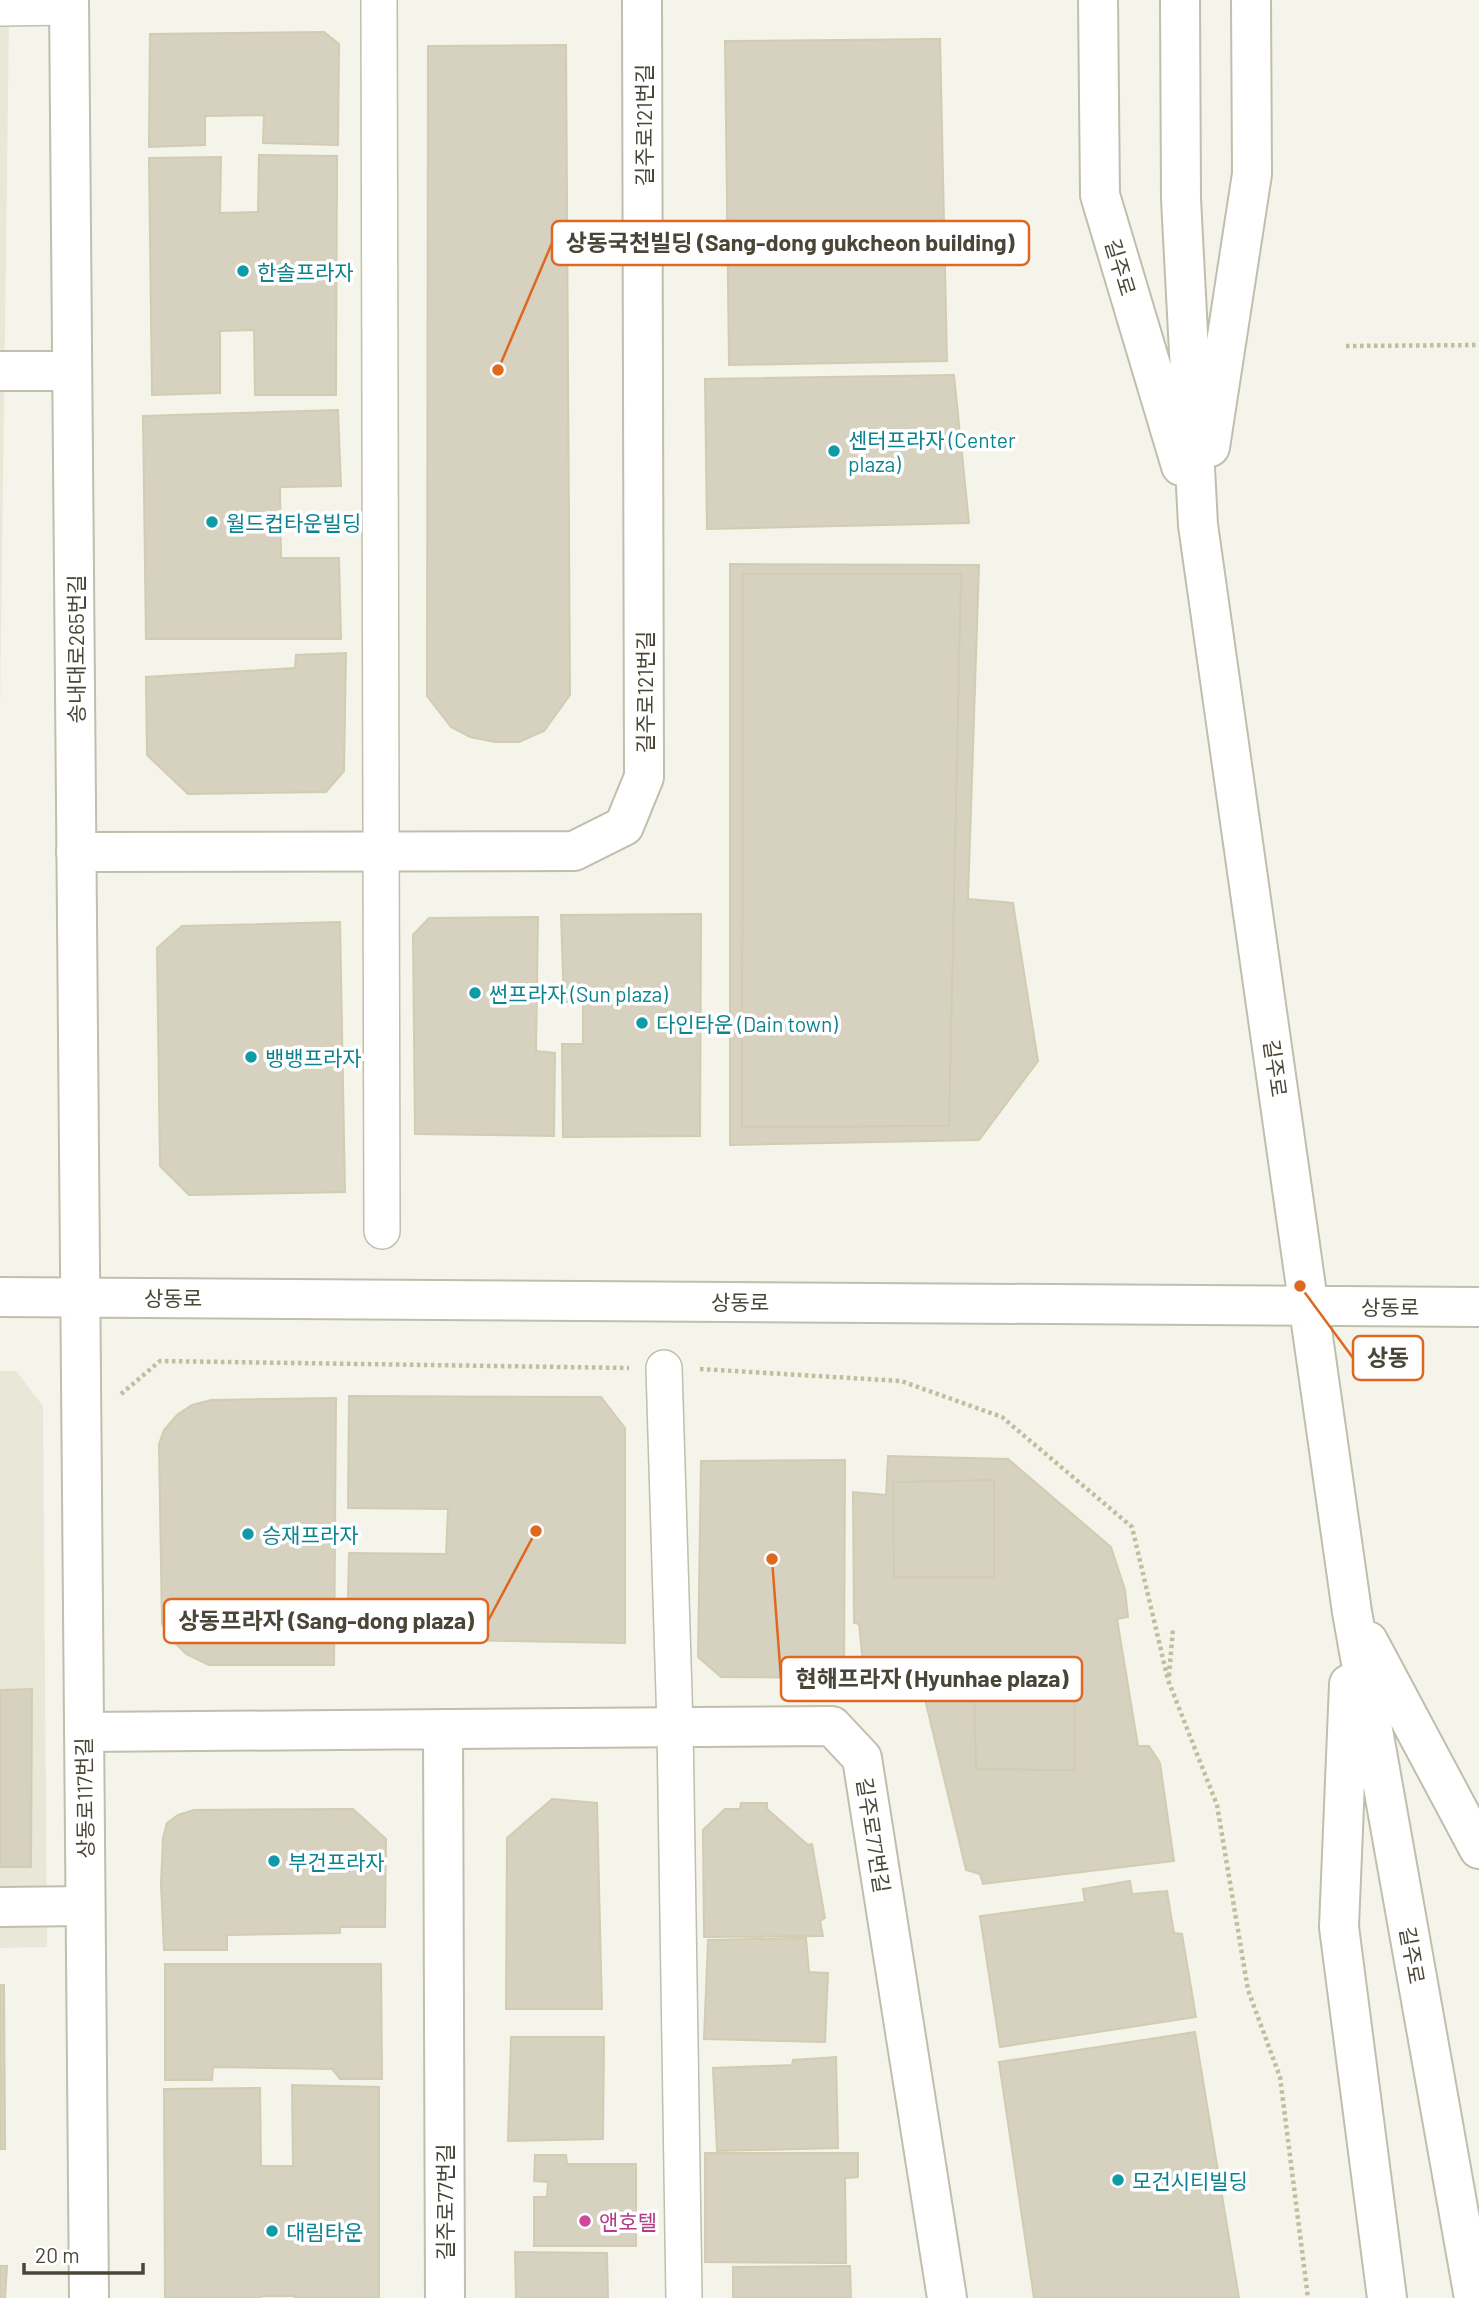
<svg xmlns="http://www.w3.org/2000/svg" width="1479" height="2298" viewBox="0 0 1479 2298" font-family="Barlow,'Noto Sans KR',sans-serif">
  <rect width="100%" height="100%" fill="#f5f4ea"/>
  <!-- residential -->
  <path fill="#e9e7d8" d="M0,19h9l-9,692z
    M0,1371h16l27,35 4,541 -47,1z"/>
  <!-- building -->
  <path fill="#d6d2bf" stroke="#d1ccb2" stroke-width="2" d="M324,32l15,12 -1,101 -75,-2 1,-28 -59,1v29l-56,2 1,-113z
    M940,39l7,322 -218,4 -4,-324z
    M566,45l4,650 -26,36 -25,11h-24l-25,-5 -19,-10 -24,-31 1,-650z
    M259,155l78,1 -1,239h-81l-1,-65 -34,1v62l-68,2 -3,-237 72,-1 -1,56 38,-1z
    M954,375l15,148 -262,6 -2,-150z
    M338,410l3,76 -61,1 1,71h58l2,81h-195l-3,-223z
    M730,564l249,1 -11,334 45,4 25,158 -59,79 -249,5z
    M743,574h218l-12,552 -207,1z
    M346,653l-2,118 -18,21 -138,2 -41,-39 -1,-78 149,-9 1,-13z
    M701,914l-1,222 -137,1 -1,-93h21v-42h-19l-3,-87z
    M538,917l-2,134 19,2 -1,83 -139,-2 -2,-199 16,-17z
    M340,922l5,270 -156,3 -29,-29 -3,-218 25,-22z
    M349,1396l252,1 24,31v215l-278,-5 2,-85 97,1 2,-45 -100,-1z
    M336,1398l-2,267h-125l-23,-11 -15,-15 -9,-15 -3,-180 5,-14 13,-15 15,-10 19,-5z
    M888,1456l120,3 103,88 14,43 3,27 -11,2 21,127h11l11,17 14,98 -191,23 -3,-10 -14,-4 -47,-196h-55l-5,-50 -5,-1 -1,-131 33,3z
    M845,1460l-1,218 -123,-1 -23,-20 3,-196z
    M994,1480v97h-100l-1,-95z
    M1075,1672v98l-99,-1 -2,-95z
    M32,1689l-1,178h-31v-177z
    M552,1799l45,4 5,206h-96l1,-171z
    M741,1803h26v6l41,36 4,-1 13,74 -5,3 3,15 -119,1 -1,-107 22,-21h15z
    M353,1809l33,30 -1,88h-45v6l-113,2v15h-63l-3,-66 2,-46 4,-15 11,-8 16,-5z
    M1130,1881l2,13 35,-3 7,42 8,1 14,83 -196,30 -20,-131 105,-14 -2,-13z
    M806,1938l3,34 19,1 -3,69 -121,-3 4,-99z
    M165,1964h216l1,115h-42l-8,-10 -119,-2 -1,13h-47z
    M0,1985h4l1,164h-5z
    M1195,2032l44,266h-205l-35,-236z
    M511,2037h93l-1,102 -95,2z
    M836,2057l2,91 -121,3 -4,-83 79,-3 1,-5z
    M292,2085l87,2v211h-84v-2h-34v2h-96l-1,-209 96,-1 1,78h32z
    M705,2153h153v24l-13,1 1,85 -141,-1z
    M535,2155h31l1,9h69v82h-102v-49h13l1,-15 -14,-1z
    M515,2252l92,1 1,45h-92z
    M0,2266h7l-2,32h-5z
    M850,2266l1,32h-118v-31z"/>
  <g fill="none" stroke-linecap="round" stroke-linejoin="round">
    <defs>
      <path id="pedestrian" d="M379,0l3,1231
        M0,8l69,-1
        M664,1368l11,359 9,571"/>
      <path id="minor" d="M0,371h72
        M76,852l498,-1 50,-25 20,-49 -2,-777
        M443,1729l2,569
        M84,1732l748,-6 30,32 85,540
        M0,1907l85,-1"/>
      <path id="tertiary" d="M69,0l20,2298
        M1098,0l2,195 81,271
        M1180,0l1,199 17,326 154,1087 122,686
        M1210,447l42,-273 -1,-174
        M0,1297l1479,10
        M1368,1641l111,208
        M1349,1684l-10,243 48,371"/>
    </defs>
    <!-- pedestrian casing -->
    <use href="#pedestrian" stroke="#c0beac" stroke-width="38"/>
    <!-- minor casing -->
    <use href="#minor" stroke="#c0beac" stroke-width="42"/>
    <!-- tertiary casing -->
    <use href="#tertiary" stroke="#c0beac" stroke-width="42"/>
    <!-- path -->
    <path stroke="#c2bd9d" stroke-width="4.5" stroke-dasharray="3.5 3.5" stroke-linecap="butt" d="M1346,346l133,-1
      M700,1369l201,12 101,36 130,110 36,153 49,125 31,185 32,87 28,221
      M121,1394l39,-33 469,7
      M1169,1676l4,-48"/>
    <!-- pedestrian -->
    <use href="#pedestrian" stroke="#fff" stroke-width="35"/>
    <!-- minor -->
    <use href="#minor" stroke="#fff" stroke-width="38"/>
    <!-- tertiary -->
    <use href="#tertiary" stroke="#fff" stroke-width="38"/>
  </g>
  <!-- markers -->
  <g fill="#0f9aa8" stroke="#fff" stroke-width="2.5">
    <circle cx="243" cy="271" r="7"/>
    <circle cx="834" cy="451" r="7"/>
    <circle cx="212" cy="522" r="7"/>
    <circle cx="475" cy="993" r="7"/>
    <circle cx="642" cy="1023" r="7"/>
    <circle cx="251" cy="1057" r="7"/>
    <circle cx="248" cy="1534" r="7"/>
    <circle cx="274" cy="1861" r="7"/>
    <circle cx="1118" cy="2180" r="7"/>
    <circle cx="272" cy="2231" r="7"/>
  </g>
  <circle fill="#d1479c" stroke="#fff" stroke-width="2.5" cx="585" cy="2221" r="7"/>
  <g text-anchor="middle" dominant-baseline="central" stroke-width="7" stroke-linejoin="round" paint-order="stroke">
    <!-- street labels -->
    <g font-size="21" fill="#494638" stroke="#fff">
      <text transform="translate(643 125) rotate(-90)">길주로121번길</text>
      <text transform="translate(1121 267) rotate(73)">길주로</text>
      <text transform="translate(75 649) rotate(-90)">송내대로265번길</text>
      <text transform="translate(644 692) rotate(-90)">길주로121번길</text>
      <text transform="translate(1276 1068) rotate(82)">길주로</text>
      <text x="173" y="1297">상동로</text>
      <text x="740" y="1301">상동로</text>
      <text x="1390" y="1306">상동로</text>
      <text transform="translate(84 1798) rotate(-91)">상동로117번길</text>
      <text transform="translate(874 1835) rotate(81)">길주로77번길</text>
      <text transform="translate(1413 1955) rotate(80)">길주로</text>
      <text transform="translate(444 2202) rotate(-90)">길주로77번길</text>
    </g>
    <!-- culture labels -->
    <g font-size="21" fill="#0d838f" stroke="#fff" text-anchor="start">
      <text x="257" y="271">한솔프라자</text>
      <text x="848" y="439">센터프라자 (Center<tspan x="848" dy="24">plaza)</tspan></text>
      <text x="226" y="522">월드컵타운빌딩</text>
      <text x="489" y="993">썬프라자 (Sun plaza)</text>
      <text x="656" y="1023">다인타운 (Dain town)</text>
      <text x="265" y="1057">뱅뱅프라자</text>
      <text x="262" y="1534">승재프라자</text>
      <text x="288" y="1861">부건프라자</text>
      <text x="1132" y="2180">모건시티빌딩</text>
      <text x="286" y="2231">대림타운</text>
    </g>
    <!-- hotel labels -->
    <g font-size="21" fill="#b23c85" stroke="#fff" text-anchor="start">
      <text x="599" y="2221">앤호텔</text>
    </g>
  </g>
  <!-- callouts -->
  <path fill="none" stroke="#df6820" stroke-width="2.5" d="M498 370L552 243M1300 1286L1353 1358M536 1531L488 1621M772 1559L781 1679"/>
  <g fill="#df6820" stroke="#fff" stroke-width="2.5">
    <circle cx="498" cy="370" r="7"/>
    <circle cx="1300" cy="1286" r="7"/>
    <circle cx="536" cy="1531" r="7"/>
    <circle cx="772" cy="1559" r="7"/>
  </g>
  <g fill="#fff" stroke="#df6820" stroke-width="2.5">
    <rect x="552" y="221" width="477" height="44" rx="7"/>
    <rect x="1353" y="1336" width="70" height="44" rx="7"/>
    <rect x="164" y="1599" width="324" height="44" rx="7"/>
    <rect x="781" y="1657" width="301" height="44" rx="7"/>
  </g>
  <g font-size="23" text-anchor="middle" font-weight="bold" fill="#494638">
    <text x="790" y="251">상동국천빌딩 (Sang-dong gukcheon building)</text>
    <text x="1388" y="1366">상동</text>
    <text x="326" y="1629">상동프라자 (Sang-dong plaza)</text>
    <text x="932" y="1687">현해프라자 (Hyunhae plaza)</text>
  </g>
  <!-- scale -->
  <path d="M24 2263v10h119v-10" fill="none" stroke="#494638" stroke-width="3.5"/>
  <text x="35" y="2263" font-size="21" fill="#494638" stroke="#ffffff" stroke-width="5" paint-order="stroke">20 m</text>
</svg>
